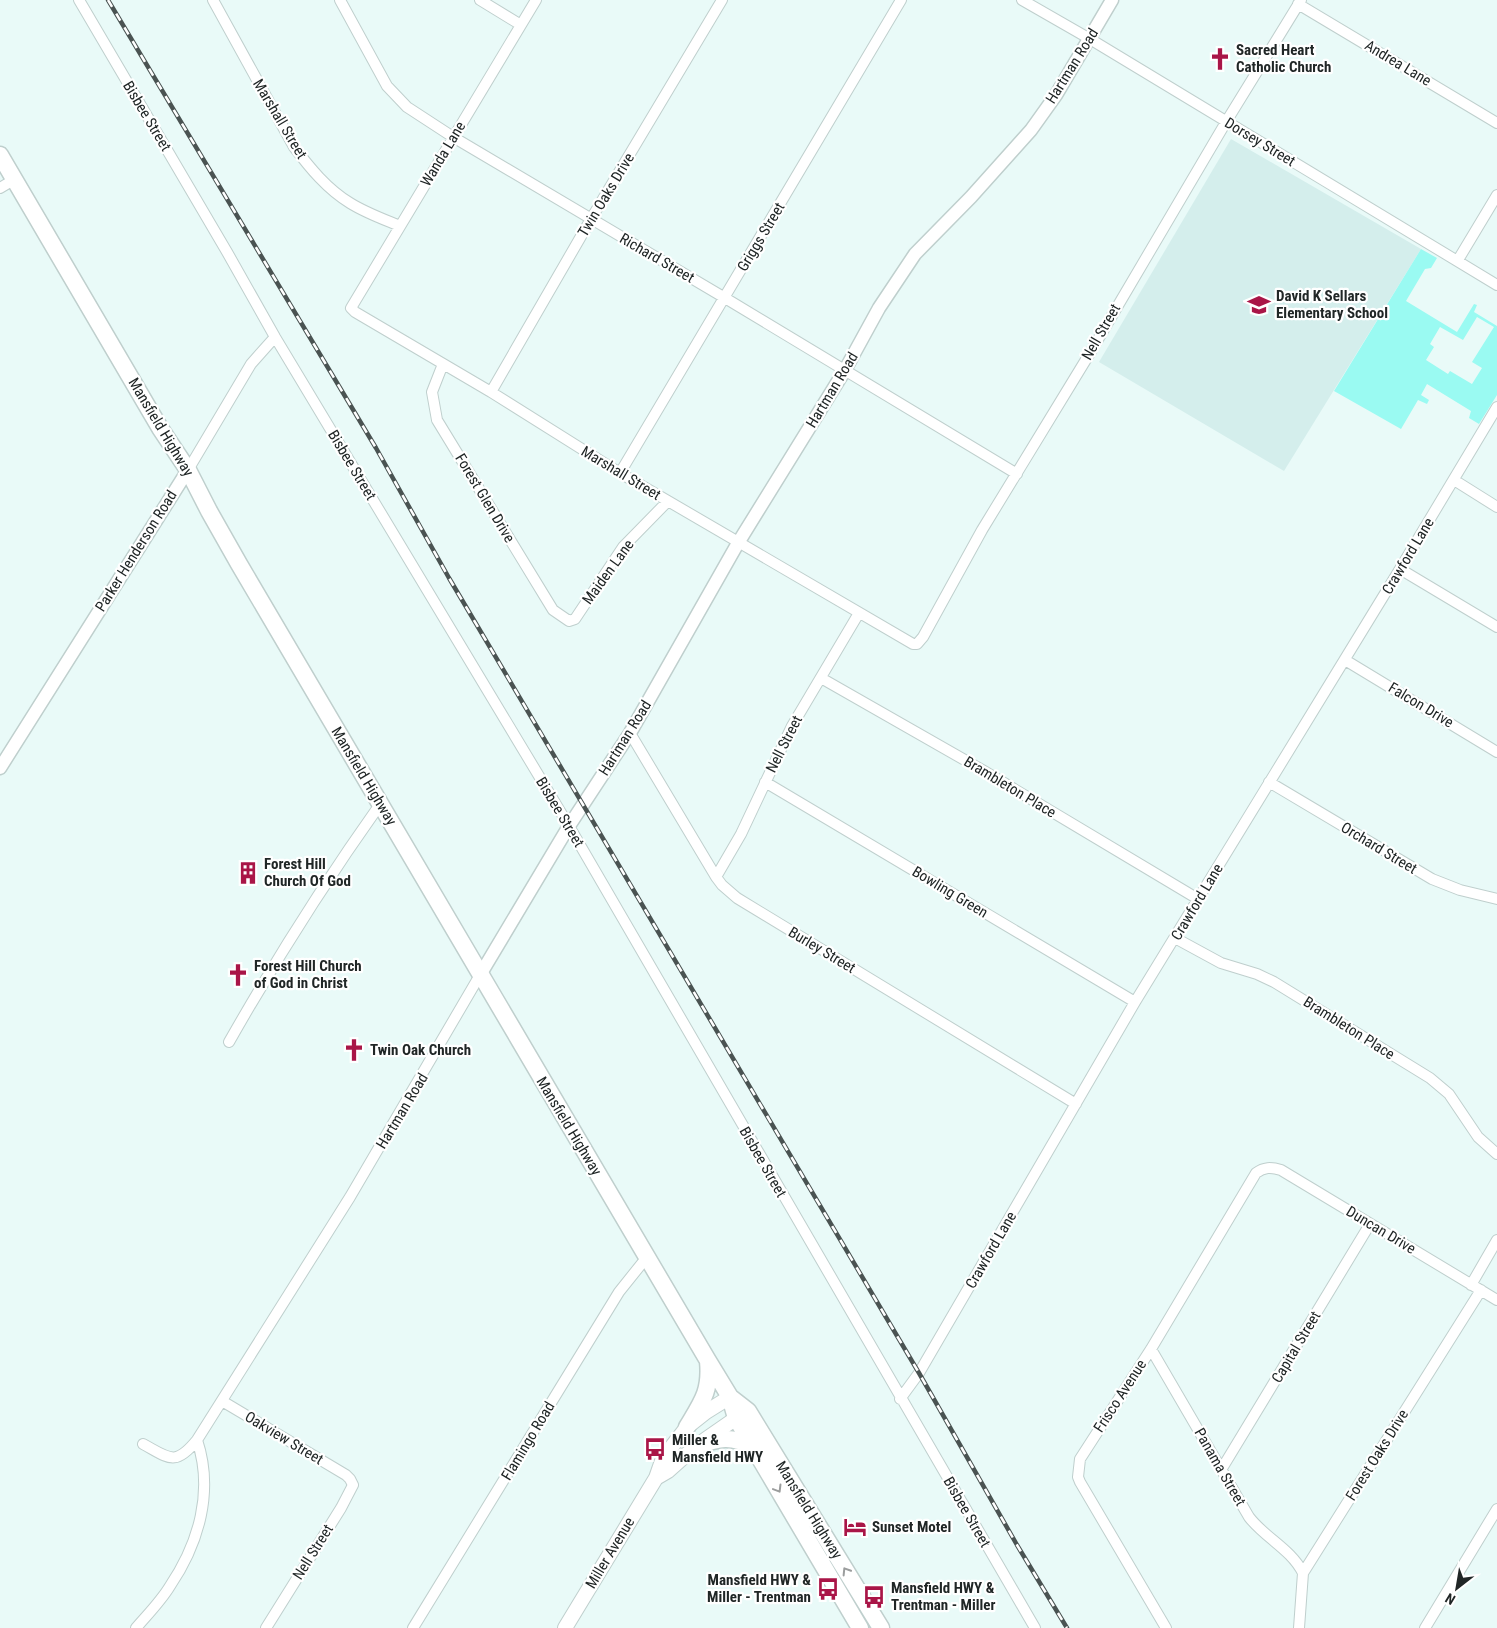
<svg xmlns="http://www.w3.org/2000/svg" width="1497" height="1628" viewBox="0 0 1497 1628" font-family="'Roboto Condensed',sans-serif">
  <rect width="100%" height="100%" fill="#e9faf8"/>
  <!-- built -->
  <path fill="#d4eeec" d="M1231,139l190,110 -137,222 -185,-109z"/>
  <!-- green -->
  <path fill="#9afaf2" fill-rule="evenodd" d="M1421,249l16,9 -6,10 -6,1 -19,32 51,31 17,-28 3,1 -3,7 23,14v69l-18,29 -10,-6 2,-7 -44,-27 -6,11 8,5 -2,4 -9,-4 -17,29 -67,-38zM1477,317l17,10 -22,35 10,6 -10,16 -22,-13 -2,3 -22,-14 8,-13 -4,-3 10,-17 23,13z"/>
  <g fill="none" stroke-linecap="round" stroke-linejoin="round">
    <defs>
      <path id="minor" d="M79,0l148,252 48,85 294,489 466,802
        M213,0l81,147c16,21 33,42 56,56 16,10 33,16 50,23
        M340,0l47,86 20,21 46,30 272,161 292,176
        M480,0l41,25
        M536,0l-185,308 4,4 136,80 129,81 293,171h4l6,-7 59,-107 108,-177 136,-231 75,-122
        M1022,0l68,39 407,246
        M1298,4l199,119
        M0,188l15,-9
        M1458,260l39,-65
        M443,364l-11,28 5,28 116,190 16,11 6,-2 48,-72 45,-46
        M491,392l100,-173 131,-219
        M188,470l63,-106 24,-27
        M620,473l281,-473
        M1454,480l43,27
        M1400,569l97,58
        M1345,660l152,92
        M821,678l163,93 214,128
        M630,733l86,144 6,8 15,13 339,206
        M765,782l370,220
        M1269,782l163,97 28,11 37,9
        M716,877l25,-43 51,-108 67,-113
        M1175,938l46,25 36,11 17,8 156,96 19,16 29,43 19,17
        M229,1042c46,-81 98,-163 152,-239
        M1471,1285l26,-45
        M1151,1349l98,168c16,21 42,32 54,56
        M900,1399l19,-26 216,-371 265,-433 97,-162
        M222,1401l124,74 4,4 3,6 -12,23 -75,120
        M143,1444c26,14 32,23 54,-4l153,-243 130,-222
        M1221,1470l149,-246
        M136,1628c12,-14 25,-27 34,-42 29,-43 44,-95 27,-146
        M413,1628l206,-336 28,-35
        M1166,1628l-86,-146 -2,-5 2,-18 71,-110 105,-176c8,-6 15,-6 25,-3l216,130
        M1299,1628l4,-55 178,-283
        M1425,1628l72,-119"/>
      <path id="tertiary" d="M0,768l188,-298
        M480,975l89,-149 61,-93 108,-190 107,-173 34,-62 36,-54 56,-57 60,-67 25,-35 56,-95"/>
      <path id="secondary" d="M656,1478l12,-7 28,-25 49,-34
        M565,1628l91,-150 7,-20 24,-31 19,-15 24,-15"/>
      <path id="primary" d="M0,155l160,273 28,42 21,41 30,53 468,795 23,38 6,21 124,210
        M730,1397l18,14 133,217
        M687,1427c15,-25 24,-36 21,-66
        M696,1446c24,-8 34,-11 58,1"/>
    </defs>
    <!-- minor casing -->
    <use href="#minor" stroke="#bfcfcd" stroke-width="12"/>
    <!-- tertiary casing -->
    <use href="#tertiary" stroke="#bfcfcd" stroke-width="15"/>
    <!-- secondary casing -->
    <use href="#secondary" stroke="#bfcfcd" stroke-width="16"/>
    <!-- primary casing -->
    <use href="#primary" stroke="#bfcfcd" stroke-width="19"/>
    <!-- minor -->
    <use href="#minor" stroke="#fff" stroke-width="10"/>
    <!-- tertiary -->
    <use href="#tertiary" stroke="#fff" stroke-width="12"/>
    <!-- secondary -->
    <use href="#secondary" stroke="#fff" stroke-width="14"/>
    <!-- primary -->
    <use href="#primary" stroke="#fff" stroke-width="16"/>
    <defs>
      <path id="rail" d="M108,0l268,448 73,130 470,795 98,172 50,83"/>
    </defs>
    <!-- rail casing -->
    <use href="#rail" stroke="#4a5352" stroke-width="4.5"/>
    <!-- rail -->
    <use href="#rail" stroke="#fff" stroke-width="2.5" stroke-dasharray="8" stroke-linecap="butt"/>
  </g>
  <!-- one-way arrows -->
  <defs><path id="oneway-chevron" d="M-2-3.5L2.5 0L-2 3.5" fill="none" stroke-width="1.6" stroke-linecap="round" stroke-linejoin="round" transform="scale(1.25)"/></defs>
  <g stroke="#9b9d9d">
    <use href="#oneway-chevron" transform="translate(778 1489) rotate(59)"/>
    <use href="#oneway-chevron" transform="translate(846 1571) rotate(-122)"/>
  </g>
  <!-- icons -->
  <defs>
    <symbol id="church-bare" viewBox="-9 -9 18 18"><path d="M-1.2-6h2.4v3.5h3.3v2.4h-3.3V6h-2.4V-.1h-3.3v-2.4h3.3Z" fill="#a91547" stroke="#fff" stroke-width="2.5" paint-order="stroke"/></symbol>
    <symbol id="school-bare" viewBox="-9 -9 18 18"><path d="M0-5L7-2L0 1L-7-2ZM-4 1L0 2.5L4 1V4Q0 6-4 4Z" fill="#a91547" stroke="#fff" stroke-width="2.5" paint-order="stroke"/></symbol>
    <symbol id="building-bare" viewBox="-9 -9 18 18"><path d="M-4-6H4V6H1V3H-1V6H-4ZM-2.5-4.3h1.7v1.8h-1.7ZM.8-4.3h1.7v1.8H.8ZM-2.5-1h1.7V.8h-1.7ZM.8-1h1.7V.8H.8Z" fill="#a91547" stroke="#fff" stroke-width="2.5" paint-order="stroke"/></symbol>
    <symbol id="bus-bare" viewBox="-9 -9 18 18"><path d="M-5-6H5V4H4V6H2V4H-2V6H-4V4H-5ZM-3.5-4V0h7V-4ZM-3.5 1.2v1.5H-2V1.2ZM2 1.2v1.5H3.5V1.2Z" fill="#a91547" stroke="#fff" stroke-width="2.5" paint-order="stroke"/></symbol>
    <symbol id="hotel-bare" viewBox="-9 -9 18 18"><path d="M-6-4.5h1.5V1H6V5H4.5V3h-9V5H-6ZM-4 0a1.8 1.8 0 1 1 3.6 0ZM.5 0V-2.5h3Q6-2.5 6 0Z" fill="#a91547" stroke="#fff" stroke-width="2.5" paint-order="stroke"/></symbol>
  </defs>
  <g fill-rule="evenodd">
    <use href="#church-bare" x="1204" y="43" width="32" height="32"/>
    <use href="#school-bare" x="1243" y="289" width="32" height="32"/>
    <use href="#building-bare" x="232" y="857" width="32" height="32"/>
    <use href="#church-bare" x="222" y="959" width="32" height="32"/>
    <use href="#church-bare" x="338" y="1034" width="32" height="32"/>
    <use href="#bus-bare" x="639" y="1433" width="32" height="32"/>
    <use href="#hotel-bare" x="839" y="1511" width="32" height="32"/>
    <use href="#bus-bare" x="812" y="1573" width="32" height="32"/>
    <use href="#bus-bare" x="858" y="1581" width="32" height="32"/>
  </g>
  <g text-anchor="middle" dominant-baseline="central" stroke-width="4.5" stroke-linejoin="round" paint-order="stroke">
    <!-- poi labels -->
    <g font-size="15" font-weight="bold" fill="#202626" stroke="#fff" text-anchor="start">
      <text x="1236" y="50">Sacred Heart<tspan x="1236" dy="17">Catholic Church</tspan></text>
      <text x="1276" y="296">David K Sellars<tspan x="1276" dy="17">Elementary School</tspan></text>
      <text x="264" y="864">Forest Hill<tspan x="264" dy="17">Church Of God</tspan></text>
      <text x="254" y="966">Forest Hill Church<tspan x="254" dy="17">of God in Christ</tspan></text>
      <text x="370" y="1050">Twin Oak Church</text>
      <text x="672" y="1440">Miller &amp;<tspan x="672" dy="17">Mansfield HWY</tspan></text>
      <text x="872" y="1527">Sunset Motel</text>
      <text x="811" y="1580" text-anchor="end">Mansfield HWY &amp;<tspan x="811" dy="17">Miller - Trentman</tspan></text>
      <text x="891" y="1588">Mansfield HWY &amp;<tspan x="891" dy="17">Trentman - Miller</tspan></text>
    </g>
    <!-- street labels -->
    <g font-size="15" fill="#202626" stroke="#fff">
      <text transform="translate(1398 63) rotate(31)">Andrea Lane</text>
      <text transform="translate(1072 66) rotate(-58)">Hartman Road</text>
      <text transform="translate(147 116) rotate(59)">Bisbee Street</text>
      <text transform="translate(280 119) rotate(59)">Marshall Street</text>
      <text transform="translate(1260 142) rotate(31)">Dorsey Street</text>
      <text transform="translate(443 154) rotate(-59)">Wanda Lane</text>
      <text transform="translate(606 195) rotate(-59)">Twin Oaks Drive</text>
      <text transform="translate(761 237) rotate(-59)">Griggs Street</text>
      <text transform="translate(657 258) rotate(30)">Richard Street</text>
      <text transform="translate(1101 332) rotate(-60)">Nell Street</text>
      <text transform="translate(832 390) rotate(-59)">Hartman Road</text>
      <text transform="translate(161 427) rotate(59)">Mansfield Highway</text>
      <text transform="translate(352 465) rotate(59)">Bisbee Street</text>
      <text transform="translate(621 473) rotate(31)">Marshall Street</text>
      <text transform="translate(485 498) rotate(59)">Forest Glen Drive</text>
      <text transform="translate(136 551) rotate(-58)">Parker Henderson Road</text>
      <text transform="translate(1408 556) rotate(-59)">Crawford Lane</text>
      <text transform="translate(608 572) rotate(-54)">Maiden Lane</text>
      <text transform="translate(1421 705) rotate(31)">Falcon Drive</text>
      <text transform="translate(625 738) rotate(-58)">Hartman Road</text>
      <text transform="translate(784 744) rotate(-63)">Nell Street</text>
      <text transform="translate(364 776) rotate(59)">Mansfield Highway</text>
      <text transform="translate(1010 787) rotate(31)">Brambleton Place</text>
      <text transform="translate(560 812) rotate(59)">Bisbee Street</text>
      <text transform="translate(1379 848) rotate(31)">Orchard Street</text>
      <text transform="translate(950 892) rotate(31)">Bowling Green</text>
      <text transform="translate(1197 902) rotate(-59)">Crawford Lane</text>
      <text transform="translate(822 950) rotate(31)">Burley Street</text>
      <text transform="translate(1349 1028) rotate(32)">Brambleton Place</text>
      <text transform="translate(402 1111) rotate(-59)">Hartman Road</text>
      <text transform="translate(569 1126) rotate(59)">Mansfield Highway</text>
      <text transform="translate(763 1162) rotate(60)">Bisbee Street</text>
      <text transform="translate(1381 1230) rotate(31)">Duncan Drive</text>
      <text transform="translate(991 1250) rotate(-60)">Crawford Lane</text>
      <text transform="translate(1296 1347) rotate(-59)">Capital Street</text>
      <text transform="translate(1120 1396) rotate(-57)">Frisco Avenue</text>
      <text transform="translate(284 1438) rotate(31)">Oakview Street</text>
      <text transform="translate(528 1441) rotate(-59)">Flamingo Road</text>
      <text transform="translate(1377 1455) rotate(-58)">Forest Oaks Drive</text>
      <text transform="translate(1220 1467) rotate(60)">Panama Street</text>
      <text transform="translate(809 1510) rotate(58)">Mansfield Highway</text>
      <text transform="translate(967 1512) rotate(60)">Bisbee Street</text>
      <text transform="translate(313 1552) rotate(-58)">Nell Street</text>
      <text transform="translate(610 1553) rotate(-59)">Miller Avenue</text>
    </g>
  </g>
  <!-- north arrow -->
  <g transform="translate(1457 1588) rotate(211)" stroke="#ffffff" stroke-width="4" paint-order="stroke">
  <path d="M0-4L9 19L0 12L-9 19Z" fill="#202626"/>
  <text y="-8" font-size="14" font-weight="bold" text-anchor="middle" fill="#202626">N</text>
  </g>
</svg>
